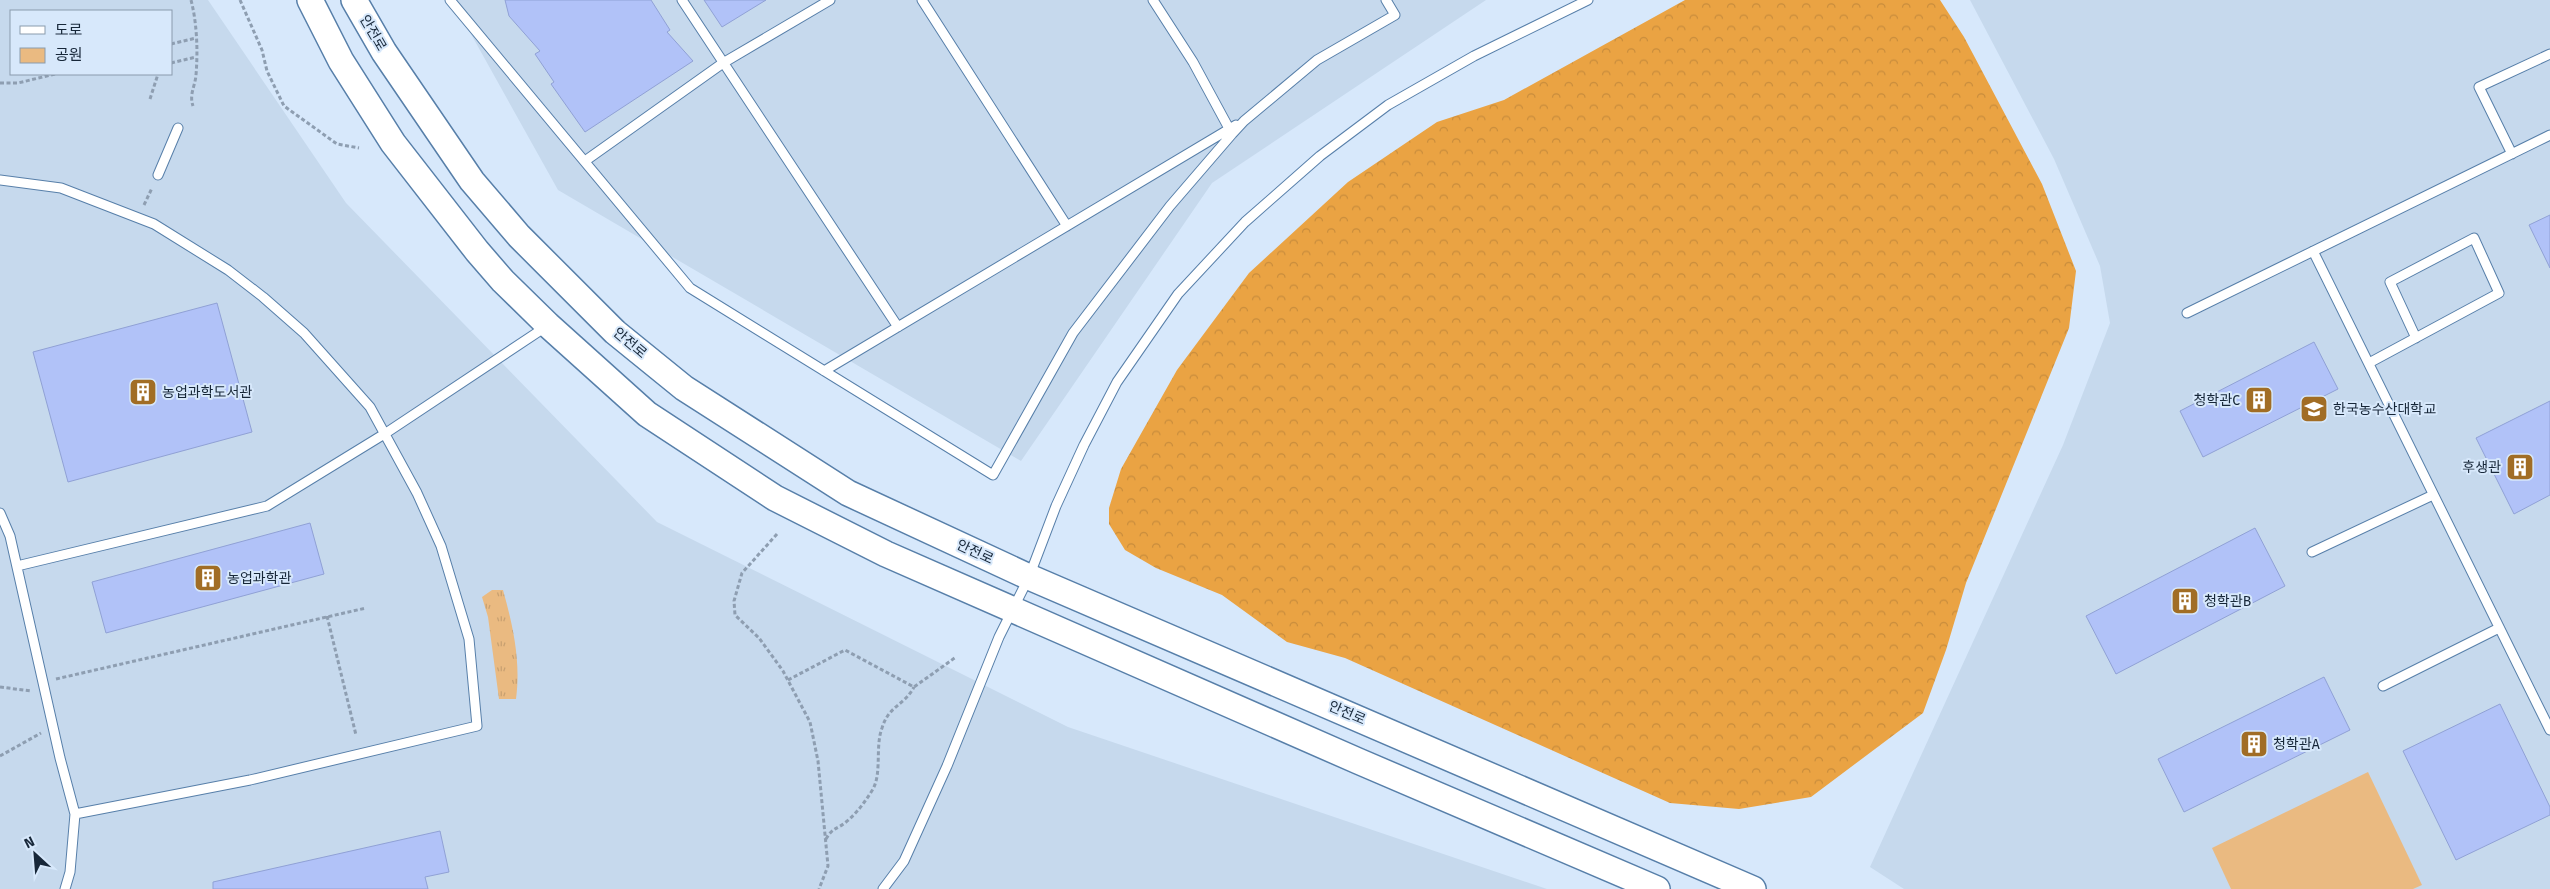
<svg xmlns="http://www.w3.org/2000/svg" width="2550" height="889" viewBox="0 0 2550 889" font-family="'Fira Sans','Noto Sans KR',sans-serif">
  <defs>
    <pattern id="grass-tufts" width="24" height="20" patternUnits="userSpaceOnUse" patternTransform="scale(1.25)"><rect width="24" height="20" fill="#eaba81"/><path d="M3 7l-1-3M5 7V3M7 7l1-3M15 17l-1-3M17 17v-4M19 17l1-3" fill="none" stroke="#c8a070"/></pattern>
    <pattern id="forest-crowns" width="20" height="18" patternUnits="userSpaceOnUse" patternTransform="scale(1.25)"><rect width="20" height="18" fill="#eaa343"/><path d="M2 6a3 3 0 1 1 6 0M12 15a3 3 0 1 1 6 0" fill="none" stroke="#c88c3c"/></pattern>
  </defs>
  <rect width="100%" height="100%" fill="#d7e8fb"/>
  <!-- built -->
  <path fill="#c6d9ed" fill-rule="evenodd" d="M0,0h208l138,203 311,319 411,205 479,162h-1547zM11,11h160v63h-160z
    M452,0h1034l-274,183 -191,278 -463,-271z
    M1970,0h580v889h-646l-34,-22 193,-422 47,-122 -10,-57 -46,-107z"/>
  <!-- grass -->
  <path fill="url(#grass-tufts)" d="M492,590h11c10,36 18,71 13,109h-17l-11,-82 -6,-20z"/>
  <!-- forest -->
  <path fill="url(#forest-crowns)" d="M1685,0h255l24,37 78,147 34,87 -7,57 -103,255 -20,67 -23,63 -112,84 -72,12 -69,-6 -325,-145 -58,-16 -65,-47 -66,-27 -31,-18 -16,-26v-16l12,-39 56,-99 72,-97 99,-91 89,-60 67,-22z"/>
  <!-- park -->
  <path fill="#eaba81" d="M2368,772l54,113 -9,4h-182l-19,-41z"/>
  <!-- building -->
  <path fill="#b1c2f8" stroke="#90a1d5" d="M505,0h146l19,30 -3,2 26,29 -108,71 -34,-48 3,-2 -19,-28 5,-3 -31,-35z
    M704,0h62l-44,27z
    M2550,215v53l-21,-43z
    M217,303l35,129 -184,50 -35,-130z
    M2314,342l24,47 -135,68 -23,-46z
    M2550,401v94l-36,19 -38,-76z
    M310,523l14,51 -218,59 -14,-51z
    M2255,528l30,58 -169,88 -30,-58z
    M2324,677l26,53 -166,82 -26,-53z
    M2500,704l50,103v8l-94,45 -53,-109z
    M440,831l9,41 -24,5 3,12h-215v-7z"/>
  <g fill="none" stroke-linecap="round" stroke-linejoin="round">
    <defs>
      <path id="lane" d="M450,0l240,288 303,187 80,-142 97,-127 62,-72 12,-13 73,-61 78,-45 -9,-15
        M682,0l216,327
        M922,0l145,226
        M1153,0l40,62 39,72
        M2512,154l-33,-67 71,-33
        M585,161l138,-98 107,-63
        M158,175l20,-47
        M0,180l61,8 93,36 74,46 35,27 41,36 66,74 47,86 24,53 28,93 8,87 -227,54 -175,34
        M2313,251l237,479
        M2187,313l363,-178
        M2369,363l130,-70 -25,-55 -84,44 26,56
        M824,371l412,-246
        M0,513l10,23 50,222 15,56 -5,58 -5,17
        M2312,552l121,-57
        M17,566l250,-60 119,-73 161,-107
        M2383,686l116,-58
        M883,889l21,-28 43,-95 52,-129 30,-60 27,-71 28,-61 33,-63 61,-88 67,-72 75,-66 68,-51 86,-49 114,-56"/>
      <path id="secondary" d="M310,0l31,61 52,82 84,108 26,30 45,44 99,89 128,84 111,56 472,207 299,128
        M354,0l30,52 88,129 47,55 96,96 69,56 164,105 181,84 724,312"/>
    </defs>
    <!-- lane casing -->
    <use href="#lane" stroke="#577fa9" stroke-width="11"/>
    <!-- secondary casing -->
    <use href="#secondary" stroke="#577fa9" stroke-width="28"/>
    <!-- path -->
    <path stroke="#8e9eb1" stroke-width="3" stroke-dasharray="4 2.5" stroke-linecap="butt" d="M191,0c6,23 7,51 5,75 -1,12 -7,19 -3,31
      M240,0l22,50 5,21 17,35 53,38 22,4
      M171,44l25,-6
      M171,63l25,-6
      M0,83h18l37,-9
      M150,99l8,-25
      M144,205l8,-17
      M777,534l-35,39 -8,28 1,14 24,23 24,33 27,51 8,39 10,105 -9,23
      M327,616l29,119
      M56,679l310,-71
      M788,680l57,-30 69,37 42,-30
      M0,687l31,4
      M0,756l41,-23
      M826,839c7,-12 10,-9 20,-17 11,-9 19,-20 27,-33 9,-17 2,-42 9,-61 7,-23 22,-22 32,-41"/>
    <!-- lane -->
    <use href="#lane" stroke="#fff" stroke-width="9"/>
    <!-- secondary -->
    <use href="#secondary" stroke="#fff" stroke-width="25"/>
  </g>
  <!-- icons -->
  <defs>
    <symbol id="building-square" viewBox="-11 -11 22 22"><rect x="-9" y="-9" width="18" height="18" rx="4" fill="#a16d25" stroke="#d7e8fb"/><path d="M-4-6H4V6H1V3H-1V6H-4ZM-2.5-4.3h1.7v1.8h-1.7ZM.8-4.3h1.7v1.8H.8ZM-2.5-1h1.7V.8h-1.7ZM.8-1h1.7V.8H.8Z" fill="#fff"/></symbol>
    <symbol id="university-square" viewBox="-11 -11 22 22"><rect x="-9" y="-9" width="18" height="18" rx="4" fill="#a16d25" stroke="#d7e8fb"/><path d="M0-5L7-2L0 1L-7-2ZM-4 1L0 2.5L4 1V4Q0 6-4 4Z" fill="#fff"/></symbol>
  </defs>
  <g fill-rule="evenodd">
    <use href="#building-square" x="127" y="376" width="32" height="32"/>
    <use href="#building-square" x="2243" y="384" width="32" height="32"/>
    <use href="#university-square" x="2298" y="393" width="32" height="32"/>
    <use href="#building-square" x="2504" y="451" width="32" height="32"/>
    <use href="#building-square" x="192" y="562" width="32" height="32"/>
    <use href="#building-square" x="2169" y="585" width="32" height="32"/>
    <use href="#building-square" x="2238" y="728" width="32" height="32"/>
  </g>
  <g text-anchor="middle" dominant-baseline="central" stroke-width="4" stroke-linejoin="round" paint-order="stroke">
    <!-- street labels -->
    <g font-size="14" fill="#172739" stroke="#d7e8fb">
      <text transform="translate(373 33) rotate(60)">안전로</text>
      <text transform="translate(630 343) rotate(40)">안전로</text>
      <text transform="translate(975 552) rotate(25)">안전로</text>
      <text transform="translate(1347 713) rotate(23)">안전로</text>
    </g>
    <!-- poi labels -->
    <g font-size="14" fill="#172739" stroke="#d7e8fb" text-anchor="start">
      <text x="162" y="392">농업과학도서관</text>
      <text x="2240" y="400" text-anchor="end">청학관C</text>
      <text x="2333" y="409">한국농수산대학교</text>
      <text x="2501" y="467" text-anchor="end">후생관</text>
      <text x="227" y="578">농업과학관</text>
      <text x="2204" y="601">청학관B</text>
      <text x="2273" y="744">청학관A</text>
    </g>
  </g>
  <!-- legend -->
  <rect x="10" y="10" width="162" height="65" fill="#d7e8fb" stroke="#8a9bad"/>
  <rect x="20" y="26" width="25" height="8" fill="#ffffff" stroke="#8a9bad"/>
  <text x="55" y="35" font-size="15" fill="#172739">도로</text>
  <rect x="20" y="48" width="25" height="15" fill="#eaba81" stroke="#8a9bad"/>
  <text x="55" y="60" font-size="15" fill="#172739">공원</text>
  <!-- north arrow -->
  <g transform="translate(35 854) rotate(334)" stroke="#d7e8fb" stroke-width="4" paint-order="stroke">
  <path d="M0-4L9 19L0 12L-9 19Z" fill="#172739"/>
  <text y="-8" font-size="14" font-weight="bold" text-anchor="middle" fill="#172739">N</text>
  </g>
</svg>
